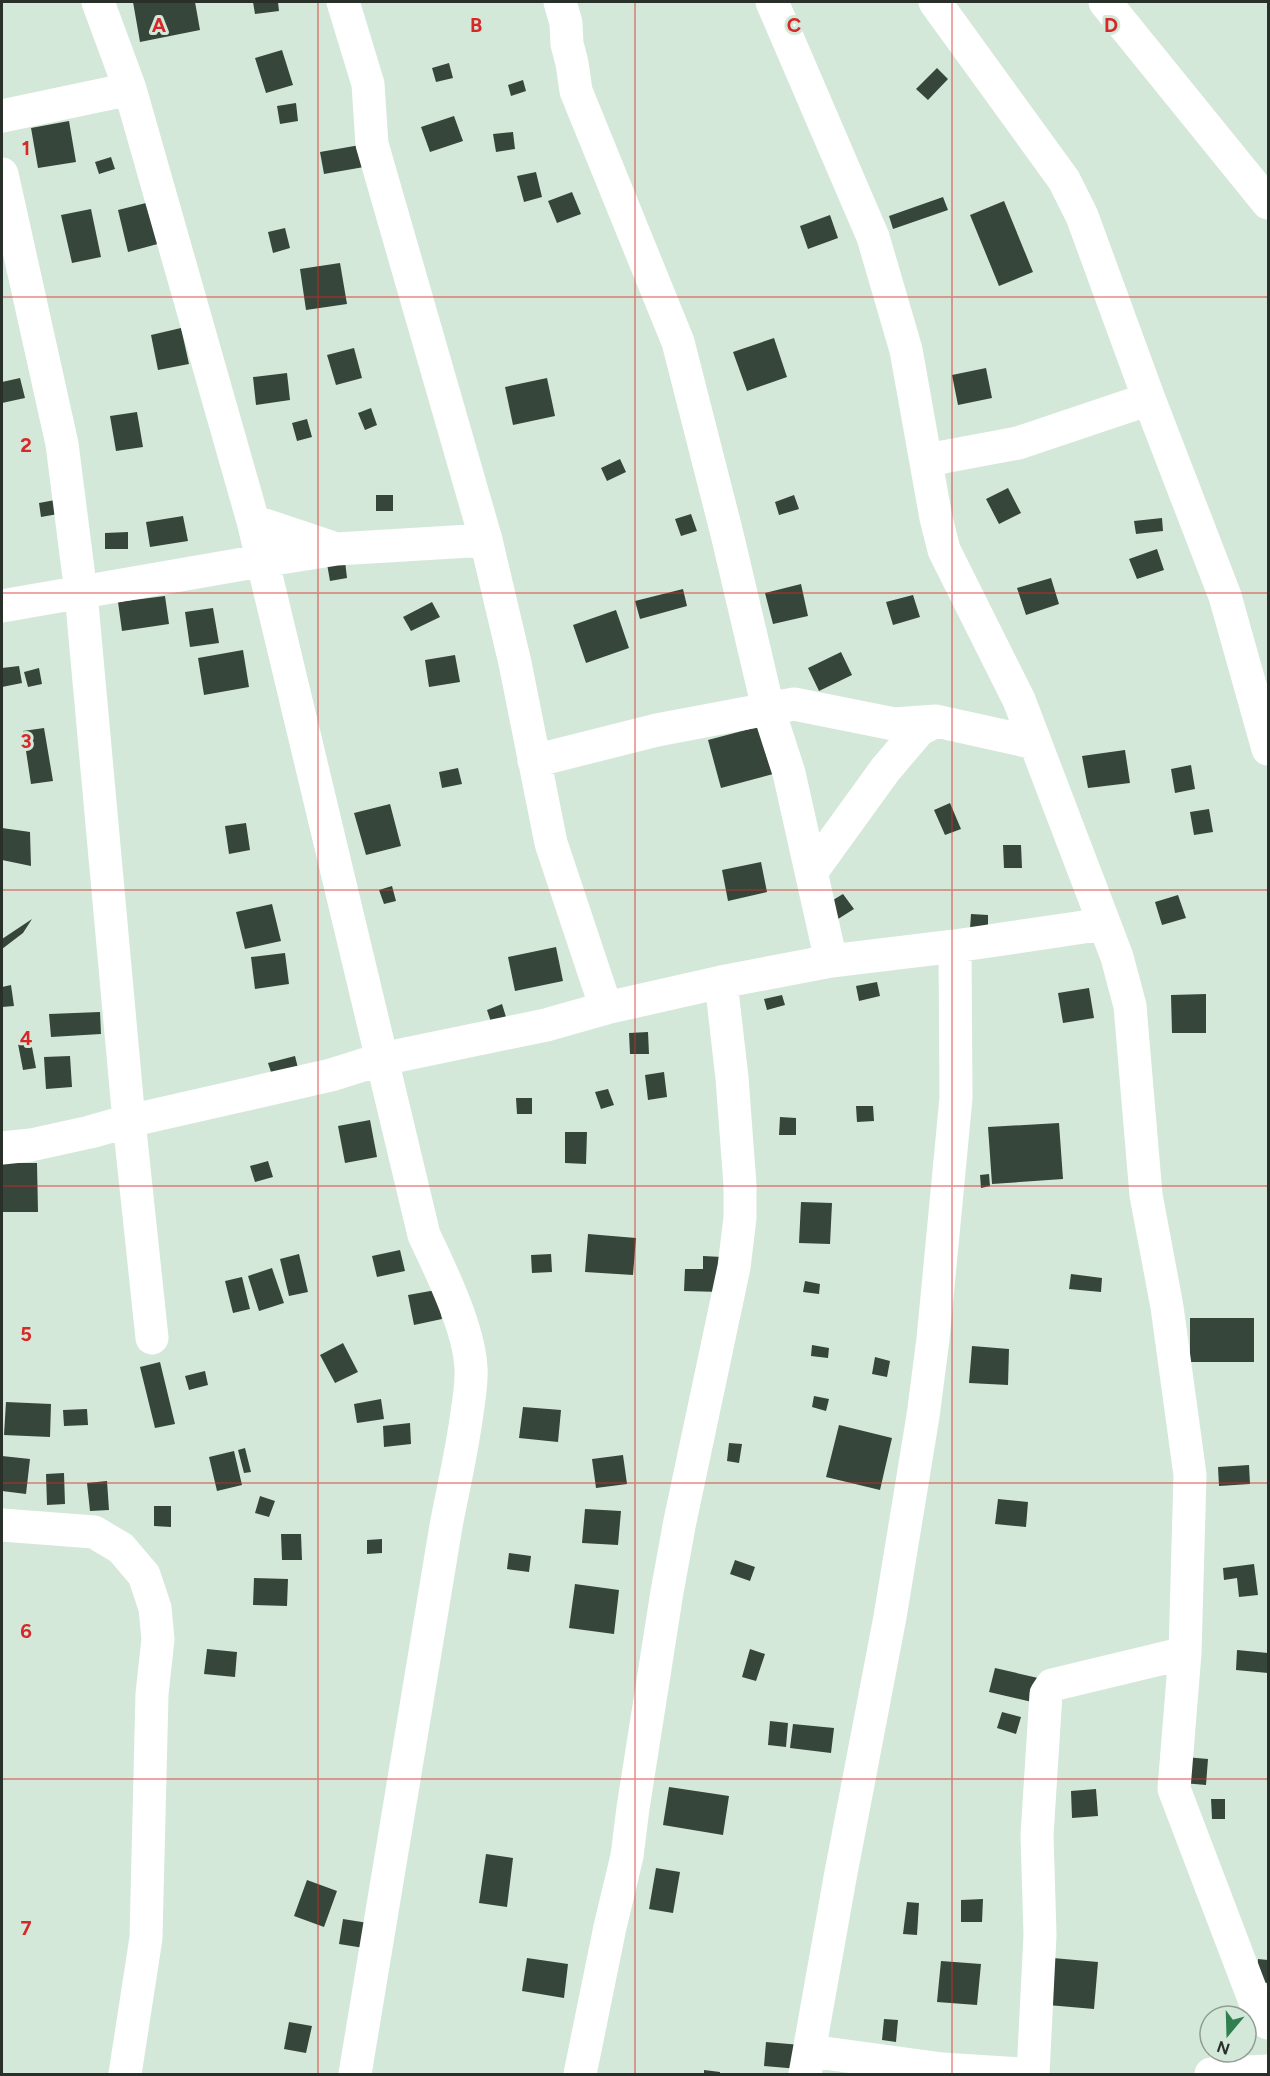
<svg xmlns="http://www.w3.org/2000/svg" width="1270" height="2076" viewBox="0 0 1270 2076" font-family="Figtree,sans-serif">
  <rect width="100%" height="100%" fill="#d4e8d9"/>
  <!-- building -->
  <path fill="#36463a" d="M133,2h62l5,28 -60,12z
    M253,2h25l1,9 -24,3z
    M282,50l11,35 -27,8 -11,-35z
    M449,63l4,15 -17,4 -4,-14z
    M937,68l11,11 -20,21 -12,-11z
    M523,80l3,11 -15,5 -3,-11z
    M296,103l2,18 -18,3 -3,-18z
    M454,116l9,25 -33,11 -9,-25z
    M69,121l7,41 -38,6 -7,-40z
    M513,132l2,17 -19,3 -3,-18z
    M360,145l4,22 -40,7 -4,-22z
    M111,157l4,12 -16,5 -4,-12z
    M536,172l6,25 -18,5 -7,-26z
    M572,192l9,22 -24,9 -9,-22z
    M943,197l5,13 -55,19 -4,-13z
    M154,201l11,41 -37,10 -10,-42z
    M1004,201l29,71 -34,14 -29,-71z
    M91,209l10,48 -29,6 -11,-48z
    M830,215l8,23 -30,11 -8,-23z
    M285,228l5,20 -17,5 -5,-21z
    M340,263l7,41 -41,6 -6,-41z
    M181,328l8,36 -31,6 -7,-35z
    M774,338l13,39 -40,14 -14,-39z
    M354,348l8,30 -26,7 -9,-30z
    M986,368l6,30 -34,7 -6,-30z
    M287,373l3,27 -34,5 -3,-28z
    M20,378l5,20 -23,5v-21z
    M547,378l8,38 -42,9 -8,-38z
    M371,408l6,17 -12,5 -7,-17z
    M137,412l6,35 -27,4 -6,-35z
    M307,419l5,18 -15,4 -5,-18z
    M620,459l6,13 -19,9 -6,-13z
    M1008,488l13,25 -22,11 -13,-25z
    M376,495h17v16h-17z
    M794,495l5,14 -20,6 -4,-13z
    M55,500l3,14 -17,3 -2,-14z
    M691,514l6,17 -16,5 -6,-17z
    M183,516l5,25 -38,6 -4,-25z
    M1162,518l1,13 -27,3 -2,-13z
    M128,532v17h-23v-16z
    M1157,549l7,21 -27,9 -8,-20z
    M345,561l2,17 -17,3 -3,-17z
    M1051,578l8,26 -33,11 -9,-27z
    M801,584l7,32 -35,8 -8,-31z
    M683,589l4,17 -47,13 -5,-18z
    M913,595l7,22 -27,8 -7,-23z
    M165,596l4,28 -47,7 -4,-29z
    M432,602l8,15 -29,14 -8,-14z
    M213,608l6,35 -29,4 -5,-35z
    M616,610l13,38 -43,15 -13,-38z
    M243,650l6,37 -45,8 -6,-37z
    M841,652l11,23 -33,16 -11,-23z
    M455,655l5,27 -31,5 -4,-27z
    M19,666l3,17 -20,4v-19z
    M39,668l3,16 -14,3 -4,-15z
    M765,725l12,48 -56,15 -13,-48z
    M44,728l9,53 -22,3 -8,-53z
    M1125,750l5,33 -42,5 -6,-32z
    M1191,765l4,24 -20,4 -4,-24z
    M458,768l4,16 -20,4 -3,-16z
    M950,803l11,26 -16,6 -11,-25z
    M390,804l11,42 -35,9 -12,-42z
    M1209,809l4,23 -19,3 -4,-23z
    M246,823l4,27 -21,4 -4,-28z
    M2,828l28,4 1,34 -29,-6z
    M1003,845h18l1,23h-18z
    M761,862l6,30 -39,9 -6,-31z
    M392,886l4,15 -12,3 -5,-14z
    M843,894l11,15 -16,10 -10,-16z
    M1178,895l8,23 -24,7 -7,-23z
    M272,904l9,37 -36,8 -9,-37z
    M971,914l17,1v15l-18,-1z
    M32,919l-9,14 -21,16v-10z
    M556,947l7,34 -48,10 -7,-34z
    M285,953l4,31 -34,5 -4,-32z
    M877,982l3,14 -21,5 -3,-15z
    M11,985l3,21 -12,1v-20z
    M1089,988l5,30 -31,5 -5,-30z
    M1206,994v39h-34l-1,-38z
    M782,995l3,10 -18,5 -3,-11z
    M502,1004l4,13 -15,5 -4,-12z
    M100,1012l1,22 -50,3 -2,-23z
    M648,1032l1,22h-19l-1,-21z
    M31,1042l5,26 -13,2 -5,-26z
    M70,1056l2,31 -26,2 -2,-32z
    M295,1056l3,12 -26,7 -4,-12z
    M664,1072l3,25 -19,3 -3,-25z
    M608,1089l6,16 -13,4 -6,-17z
    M516,1098h16v16h-15z
    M856,1106h17l1,15 -17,1z
    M780,1117l16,1v17h-17z
    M370,1120l7,37 -32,6 -7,-37z
    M1059,1123l4,56 -71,5 -4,-57z
    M565,1132h22l-1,32 -21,-1z
    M268,1161l5,16 -18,5 -5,-16z
    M2,1163h35l1,49h-36z
    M989,1174l1,12 -9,2 -1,-13z
    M801,1202l31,1 -2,41 -31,-1z
    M588,1234l48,4 -3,37 -48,-3z
    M400,1250l5,21 -28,6 -5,-21z
    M299,1254l9,38 -19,4 -9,-37z
    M551,1254l1,18 -20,1 -1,-18z
    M703,1256l19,1 -1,35 -37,-1 1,-22h18z
    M272,1268l12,35 -25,8 -11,-35z
    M1071,1274l31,4 -1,14 -32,-3z
    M242,1277l8,32 -17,4 -8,-32z
    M805,1281l15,3 -1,10 -16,-2z
    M436,1290l6,29 -28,6 -6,-30z
    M1190,1318h64v44h-64z
    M343,1343l15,29 -23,11 -15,-28z
    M812,1345l17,3 -1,10 -17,-2z
    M972,1346l37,3 -1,36 -39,-2z
    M875,1357l15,4 -3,16 -15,-3z
    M160,1362l15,62 -20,4 -15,-61z
    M205,1371l3,14 -19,5 -4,-14z
    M814,1396l15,3 -3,12 -14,-4z
    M381,1399l3,20 -27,4 -3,-19z
    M6,1402l45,2 -1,33 -46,-2z
    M523,1407l38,3 -3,32 -39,-4z
    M87,1409l1,16 -24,1 -1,-16z
    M410,1423l1,21 -27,3 -1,-21z
    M839,1425l53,13 -12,52 -54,-13z
    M729,1443l13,1 -3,19 -12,-2z
    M245,1448l6,24 -7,1 -6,-23z
    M234,1451l8,34 -25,6 -8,-34z
    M623,1455l4,29 -31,4 -4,-29z
    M2,1456l28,3 -4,35 -24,-3z
    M1249,1465l1,19 -31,2 -1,-19z
    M64,1473l1,31 -18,1 -1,-31z
    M107,1481l2,29 -19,1 -3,-28z
    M260,1496l15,5 -6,16 -14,-4z
    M998,1499l30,3 -2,25 -31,-3z
    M154,1506h17v21l-17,-1z
    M585,1509l36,2 -3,34 -36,-2z
    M281,1534h20l1,26h-20z
    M382,1539v14l-15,1v-14z
    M509,1553l22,3 -2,16 -22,-3z
    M735,1560l20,7 -5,14 -20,-7z
    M1254,1564l4,31 -19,2 -2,-19 -13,2 -1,-12z
    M254,1578l34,1 -1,27 -34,-1z
    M575,1584l44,6 -5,44 -45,-6z
    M207,1649l30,3 -2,25 -31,-3z
    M750,1649l15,5 -9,27 -14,-4z
    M1237,1650l31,3v20l-32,-3z
    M995,1668l43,10 -6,24 -43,-10z
    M1002,1712l19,5 -5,17 -19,-6z
    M770,1721l18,2 -2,24 -18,-2z
    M793,1724l41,4 -3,25 -41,-5z
    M1185,1757l23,2 -2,26 -23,-2z
    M669,1787l60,9 -6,39 -60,-10z
    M1096,1789l2,27 -26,2 -1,-27z
    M1211,1799h14v20h-13z
    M486,1854l27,4 -6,49 -28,-4z
    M656,1868l24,4 -7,41 -24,-4z
    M307,1880l30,11 -13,36 -30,-11z
    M983,1899l-1,23h-21v-22z
    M907,1902l12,1 -2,32 -14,-1z
    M343,1919l25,4 -4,25 -25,-4z
    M527,1958l41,6 -4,34 -42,-7z
    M1053,1958l45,4 -4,47 -46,-4z
    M1258,1959l10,1v23l-12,-1z
    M941,1961l40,3 -4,41 -40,-3z
    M884,2019l14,1 -2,22 -14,-2z
    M289,2022l23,4 -6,27 -22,-4z
    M766,2042l35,3 -2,24 -35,-3z
    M704,2070l16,2v2h-16z"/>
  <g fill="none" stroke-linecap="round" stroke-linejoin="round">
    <!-- street -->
    <path stroke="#fff" stroke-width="33" d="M98,2l32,87 123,432 171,714c17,36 45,93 47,133 1,15 -2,30 -4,45 -5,38 -14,76 -21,113l-91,548
      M343,2l25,82 4,60 114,396 29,123 36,180 55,165
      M560,2l6,21 1,21 5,19 4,28 102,251 49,192 41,174 21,65 42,188
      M772,2l101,235 33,113 30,168 8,32 75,150 98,257 13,49 16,189 21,112 23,168 -5,178 -11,136 85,223 9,11
      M935,2l129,178 18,36 67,183 76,197 43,153
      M1105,2l163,201
      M2,116l128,-27
      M2,174l60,270 19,149 48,528 23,217
      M927,460l91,-17 131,-44
      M253,521l77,26
      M2,606l259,-45 76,-12 149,-9
      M534,761l123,-31 137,-26 100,20 42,-3 99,22
      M812,871l73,-101 34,-40 17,-9
      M2,1148l29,-3 59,-13 39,-11 202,-46 51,-16 164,-34 60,-17 115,-26 110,-21 124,-15 149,-22
      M2,1525l92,7 27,16 23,27 11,33 3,31 -6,55 -6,244 -21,136
      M810,2051l132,18 78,5
      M580,2074l30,-147 17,-71 6,-48 34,-216 13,-71 54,-254 6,-49v-33l-8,-107 -11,-96
      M805,2074l35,-196 50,-261 33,-201 10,-77 23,-241 -1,-152
      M1033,2074l7,-139 -3,-100 9,-141 6,-9 133,-32
      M1211,2074l57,-3"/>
  </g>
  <!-- grid -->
  <path fill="none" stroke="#d62828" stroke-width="1.5" stroke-opacity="0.55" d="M318,2v2072M635,2v2072M952,2v2072M2,297h1266M2,593h1266M2,890h1266M2,1186h1266M2,1483h1266M2,1779h1266"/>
  <g font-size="20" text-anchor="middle" font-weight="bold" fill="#d62828" stroke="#d4e8d9" stroke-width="6" stroke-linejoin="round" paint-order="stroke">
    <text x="159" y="32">A</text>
    <text x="476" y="32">B</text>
    <text x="794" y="32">C</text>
    <text x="1111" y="32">D</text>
    <text x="26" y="155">1</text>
    <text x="26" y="452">2</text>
    <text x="26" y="748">3</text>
    <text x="26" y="1045">4</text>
    <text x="26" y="1341">5</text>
    <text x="26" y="1638">6</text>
    <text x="26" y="1935">7</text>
  </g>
  <!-- border -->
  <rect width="1270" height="2076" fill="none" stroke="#29302a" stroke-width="6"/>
  <!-- north arrow -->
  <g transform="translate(1228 2034) rotate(199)"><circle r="28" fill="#d4e8d9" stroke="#909e93" stroke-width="1.5"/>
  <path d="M0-4.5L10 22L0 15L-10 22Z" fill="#317f4e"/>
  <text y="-9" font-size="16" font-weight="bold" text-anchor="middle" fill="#29302a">N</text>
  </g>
</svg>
